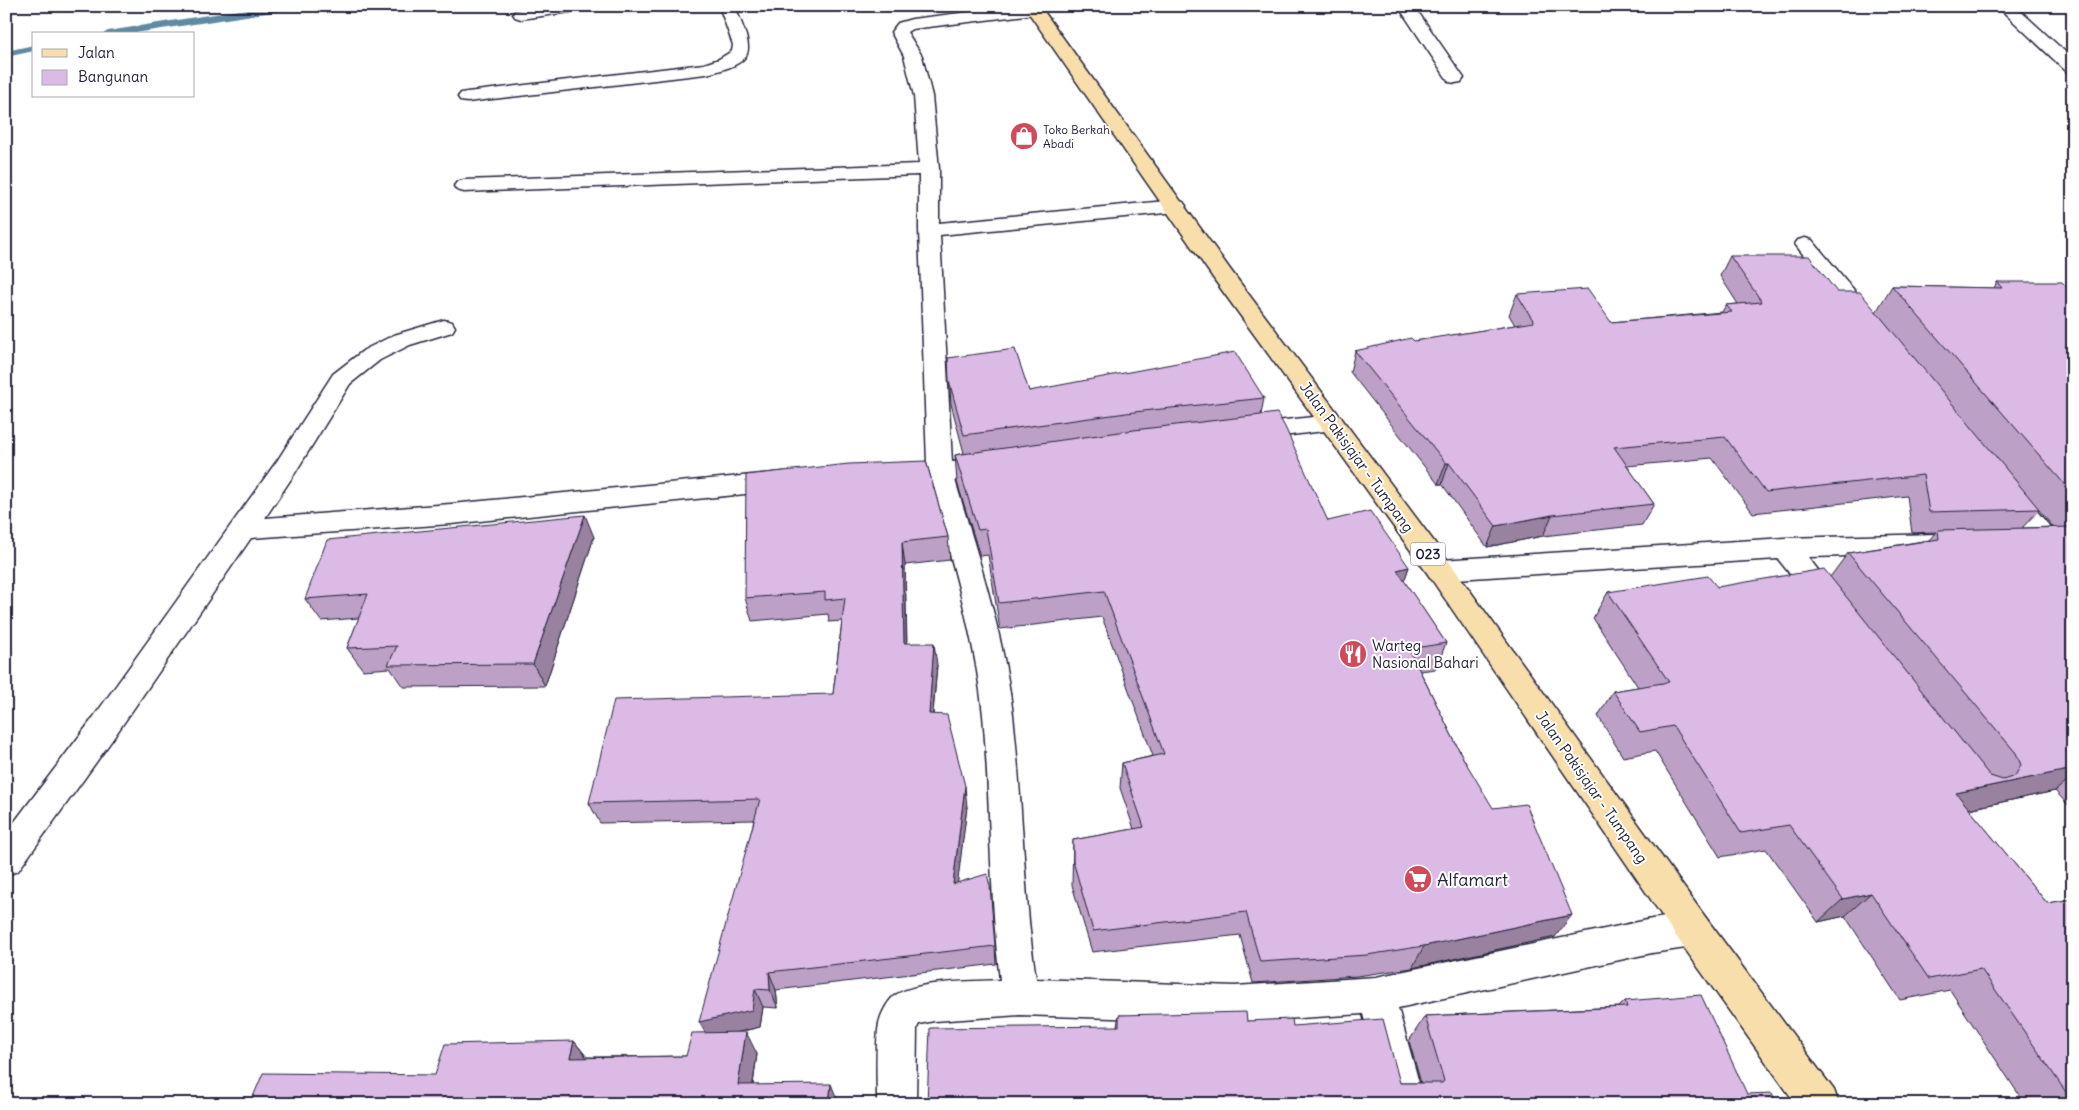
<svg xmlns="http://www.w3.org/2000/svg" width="2079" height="1110" viewBox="0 0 2079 1110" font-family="Delius,sans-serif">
  <rect width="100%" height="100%" fill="#fff"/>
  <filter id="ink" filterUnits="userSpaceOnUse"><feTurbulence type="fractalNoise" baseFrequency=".02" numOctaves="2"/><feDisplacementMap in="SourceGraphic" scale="10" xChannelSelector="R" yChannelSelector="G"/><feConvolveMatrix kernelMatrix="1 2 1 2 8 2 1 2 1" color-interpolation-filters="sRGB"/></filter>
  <g filter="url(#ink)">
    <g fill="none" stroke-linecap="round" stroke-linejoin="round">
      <!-- stream -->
      <path fill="#5e8aa2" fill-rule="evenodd" d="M265,6h32l-5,3 -163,25h-26l5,-3z
        M34,45v6l-28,6v-6z"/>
      <defs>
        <path id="lane" d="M541,6h44l-2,3 -6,2 -56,8 -6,-2 -2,-3 2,-3z
          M719,6h16c17,45 26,55 -29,68l-239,28 -6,-1 -3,-4 3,-4 6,-1 237,-28 15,-5 13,-8 1,-6z"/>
        <path id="street" d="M1017,6h23l2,3 -2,3 -6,2 -122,15 -5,3 15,24 10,40 7,73v54l237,-23 7,2 3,4 -3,4 -7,2 -236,23 12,227 41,-5 9,3 4,6 -4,6 -47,8c23,77 49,154 58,235 10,88 10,177 23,264l199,7 141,-9 276,-58 41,-6 13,5 5,12 -5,12 -13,5 -41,6 -254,55 27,96h-39l-23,-90 -128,8 -215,-7 -86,6 -15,3 -2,4 -1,76h-39c0,-25 -2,-57 2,-81 2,-9 10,-25 18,-29 26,-14 73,-12 103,-14 -11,-88 -9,-177 -17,-265 -8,-80 -32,-156 -53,-233l-39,1 -9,-3 -4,-6 4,-6 9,-3 36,-1 -8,-234v-55l-455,17 -7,-2 -3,-4 3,-4 7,-2 455,-16 -5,-68 -10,-40 -13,-24 7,-9 14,-4z
          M1398,6h16l50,72 -3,4 -6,1 -6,-1z
          M1997,6h18l58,53v14l-6,-1z
          M1805,238l7,2 63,75 3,5 -3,5 -8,2 -8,-2 -61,-77 -3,-4 3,-4z
          M444,320l8,2 3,5 -3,5 -42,13 -30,15 -30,24 -55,89 -30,45 186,-14 333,-32 9,3 4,6 -4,6 -9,3 -333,34 -200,14 -139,202 -94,131 -12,4v-42l84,-111 143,-200 44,-61 56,-87 31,-24 30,-15z
          M1332,415l9,2 3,6 -3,6 -92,11 -9,-2 -3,-6 3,-6 9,-2z
          M2006,483l9,2 41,49 4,7 -4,7 -10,3 -10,-3 -39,-49 -4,-7 4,-7z
          M1937,534l10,3 4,7 -4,7 -10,3 -129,3 34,44 -4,8 -10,3 -10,-3 -40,-50 -338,21 -10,-3 -4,-7 4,-7 10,-3 345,-22z"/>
        <path id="primary" d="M1024,6h16l192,266 218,291 256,355 128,172 5,14h-43l-116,-162 -250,-365 -214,-295z"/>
      </defs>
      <!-- lane casing -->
      <use href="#lane" stroke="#22223b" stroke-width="3"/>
      <!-- street casing -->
      <use href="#street" stroke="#22223b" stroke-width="3"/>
      <!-- primary casing -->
      <use href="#primary" stroke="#22223b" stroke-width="3"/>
      <!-- lane -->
      <use href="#lane" fill="#fff" fill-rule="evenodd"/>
      <!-- street -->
      <use href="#street" fill="#fff" fill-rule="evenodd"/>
      <!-- primary -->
      <use href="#primary" fill="#f8deab" fill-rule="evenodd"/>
    </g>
    <!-- wall -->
    <path fill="#bca0c5" stroke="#22223b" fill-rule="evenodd" d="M1730,256l107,36 39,20 16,-26 102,2 3,-6 76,11v513h-4l-14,-15 -86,18 78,94 26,-4v205h-48l-75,-114 -50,10 -55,-84 -27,6 -52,-73 -46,8 -65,-106 -32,6 -25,-41 15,-25 25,-4 -45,-69 15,-26 109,-5 113,-10 18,-24 81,-13 7,-8 -24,1 -5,-37 -154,17 -41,-55 -85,8 27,38 -12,21 -99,11 -56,11 -45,-63h-4l-88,-112 5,-21 160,-26 -6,-10 8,-21 94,28 111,-10 4,-7 12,-1 -18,-28zM2039,510l14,17 -31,1z
      M948,358l81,33 235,7 -3,17 67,106 81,46 -5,14 42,62 -10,26 -16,2 43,87 92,179 -143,31 -55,8 -104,7 -13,-48 -148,17 -20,-67 1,-45 61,-11 -14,-41 2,-25 31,-7 -51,-139 -102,12 -12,-74 -8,1 -23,-74 -2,-27 9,-2 -13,-49z
      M926,461l22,76 2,23 -45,5 2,78 30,22 -4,49 34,93 -10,76 38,63 1,18 -220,26 2,18 -15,-1 -3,20 -21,5 18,22 -4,31 86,19 -404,-29 139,-34 13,16 99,-1 19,-24 49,-212 -154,3 -11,-20 244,-109 9,-73 -13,1 -1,-8 -76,7 -7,-23z
      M594,537l-49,149 -142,1 -13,-19 -27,2 -16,-22 12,-30 -38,3 -16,-22z
      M1625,1001l122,93 -820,10 190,-78 2,-11 128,6 46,5 107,57h21l-12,-42 16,-25 194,-9z"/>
    <!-- shaded-wall -->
    <path fill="#9982a0" stroke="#22223b" d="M1446,463h3l-7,21h-4z
      M585,515l9,22 -49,149 -12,-22z
      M1552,515l-9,21 -56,11 9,-21z
      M902,542l3,23 2,100 -3,-22z
      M1409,567l-9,27 -3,-24z
      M934,643l3,22 -6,70 -2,-21z
      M2073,769v7l-18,15 -126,26 27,-24z
      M965,786l2,21 -12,97 -2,-20z
      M1871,893l-26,23 -27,6 25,-23z
      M1572,915l-17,22 -143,31 12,-22z
      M769,972l7,18 2,18 -8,-18z
      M755,989l8,18 -3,20 -51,12 -10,-17z
      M746,1032l11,22 -7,50 -12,-19z
      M574,1041l17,22 -21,-5z
      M831,1084l8,20h-10z"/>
    <!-- building -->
    <path fill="#dbbae5" stroke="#22223b" d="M1730,256h79l28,36h23l179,217 -110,3 -6,-37 -157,17 -41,-55 -111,10 40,57 -102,11 -56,11 -47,-63h-3l-91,-112 56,-13 3,3 120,-19 -17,-28 71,-5 23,33 121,-10 -6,-7 36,-3z
      M1997,282h65l11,11v201l-181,-208 110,2z
      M1015,349l14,42 206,-39 29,46 -130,14 -170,23 -15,-54 -1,-23z
      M1277,413l8,14 43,94 42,-10 39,56 -12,3 49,73 -37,6 54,109 30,50 33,-4 46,111 -148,31 -57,9 -107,7 -14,-50 -153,19 -20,-70v-21l71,-13 -22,-64 42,-9 -60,-163 -105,12 -13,-74 -8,1 -23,-75 179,-25z
      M926,461l22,76 -46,5 2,101h30l-5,71 18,1 18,71 -12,98 34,-10 3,12 5,60 -226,26 1,18 -15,-1 -3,21 -53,12 61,-223 -171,4 25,-103 219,-6 12,-96 -20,2v-8l-80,6 1,-123 103,-11z
      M585,515l-52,149 -145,1 9,-19 -50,2 21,-54 -63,5 22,-59z
      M2073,527v242l-117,24 91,110 26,-4v196h-5l-87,-126 -52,10 -58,-86 -28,6 -54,-74 -48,8 -68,-107 -33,6 -27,-41 56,-9 -61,-90 100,-16 9,11 107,-18 166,207 13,4 12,-4 6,-11 -5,-12 -168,-200 91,-14 -1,-9z
      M1701,995l46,99 25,-1 5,11h-850l3,-76 189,-2v-11l127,-3 1,9 45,-2 1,7 90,-7 17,64h42l2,-2 -19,-65 202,-9 -2,-6z
      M746,1032l-8,53 93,-1 -2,20h-579l13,-31 172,2 10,-31 129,-3 -4,17 116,-2 6,-23z"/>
  </g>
  <!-- icons -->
  <defs>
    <symbol id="shop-disc" viewBox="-11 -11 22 22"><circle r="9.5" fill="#d1495b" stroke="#fff"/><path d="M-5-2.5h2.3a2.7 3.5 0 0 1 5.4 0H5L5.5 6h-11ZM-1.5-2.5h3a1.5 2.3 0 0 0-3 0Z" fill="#fff"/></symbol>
    <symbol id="restaurant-disc" viewBox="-11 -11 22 22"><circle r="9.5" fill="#d1495b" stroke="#fff"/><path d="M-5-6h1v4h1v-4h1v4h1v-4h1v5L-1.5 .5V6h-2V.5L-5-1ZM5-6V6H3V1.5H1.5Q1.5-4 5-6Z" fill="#fff"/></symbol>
    <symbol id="supermarket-disc" viewBox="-11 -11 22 22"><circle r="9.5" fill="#d1495b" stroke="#fff"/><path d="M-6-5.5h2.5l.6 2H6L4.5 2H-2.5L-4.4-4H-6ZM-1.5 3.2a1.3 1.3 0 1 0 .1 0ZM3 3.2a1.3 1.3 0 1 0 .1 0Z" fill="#fff"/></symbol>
  </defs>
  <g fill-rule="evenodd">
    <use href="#shop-disc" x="1008" y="120" width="32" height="32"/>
    <use href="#restaurant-disc" x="1337" y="638" width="32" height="32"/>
    <use href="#supermarket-disc" x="1402" y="863" width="32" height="32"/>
  </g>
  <g text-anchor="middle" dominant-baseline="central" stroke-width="4" stroke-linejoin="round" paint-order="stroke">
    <!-- far-poi labels -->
    <g font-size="12" fill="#22223b" stroke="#fff" text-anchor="start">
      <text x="1043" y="129">Toko Berkah<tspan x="1043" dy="14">Abadi</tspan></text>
    </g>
    <!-- shield labels -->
    <rect fill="#fff" stroke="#646476" stroke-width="1" x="1410.5" y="542.5" width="35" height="23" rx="4"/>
    <g font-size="14" font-weight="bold" fill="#22223b">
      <text x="1428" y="554">023</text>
    </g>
    <!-- street labels -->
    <g font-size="15" fill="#22223b" stroke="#fff">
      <text transform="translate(1357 457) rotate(54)">Jalan Pakisjajar - Tumpang</text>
      <text transform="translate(1592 787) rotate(55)">Jalan Pakisjajar - Tumpang</text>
    </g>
    <!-- poi labels -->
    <g font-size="15" fill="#22223b" stroke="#fff" text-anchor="start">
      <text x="1372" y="645">Warteg<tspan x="1372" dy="17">Nasional Bahari</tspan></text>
    </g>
    <!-- near-poi labels -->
    <g font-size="18" fill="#22223b" stroke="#fff" text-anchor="start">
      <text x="1437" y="879">Alfamart</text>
    </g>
  </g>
  <!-- margin -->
  <rect width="2079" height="1110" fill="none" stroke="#fff" stroke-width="25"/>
  <rect x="12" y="12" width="2054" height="1085" fill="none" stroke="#22223b" stroke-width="2" filter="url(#ink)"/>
  <!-- legend -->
  <rect x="32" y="32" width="162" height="65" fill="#ffffff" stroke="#a7a7b1"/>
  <rect x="42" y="49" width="25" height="8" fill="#f8deab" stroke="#a7a7b1"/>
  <text x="78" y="58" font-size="15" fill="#22223b">Jalan</text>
  <rect x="42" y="70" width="25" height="15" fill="#dbbae5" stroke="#a7a7b1"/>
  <text x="78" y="82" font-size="15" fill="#22223b">Bangunan</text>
</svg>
